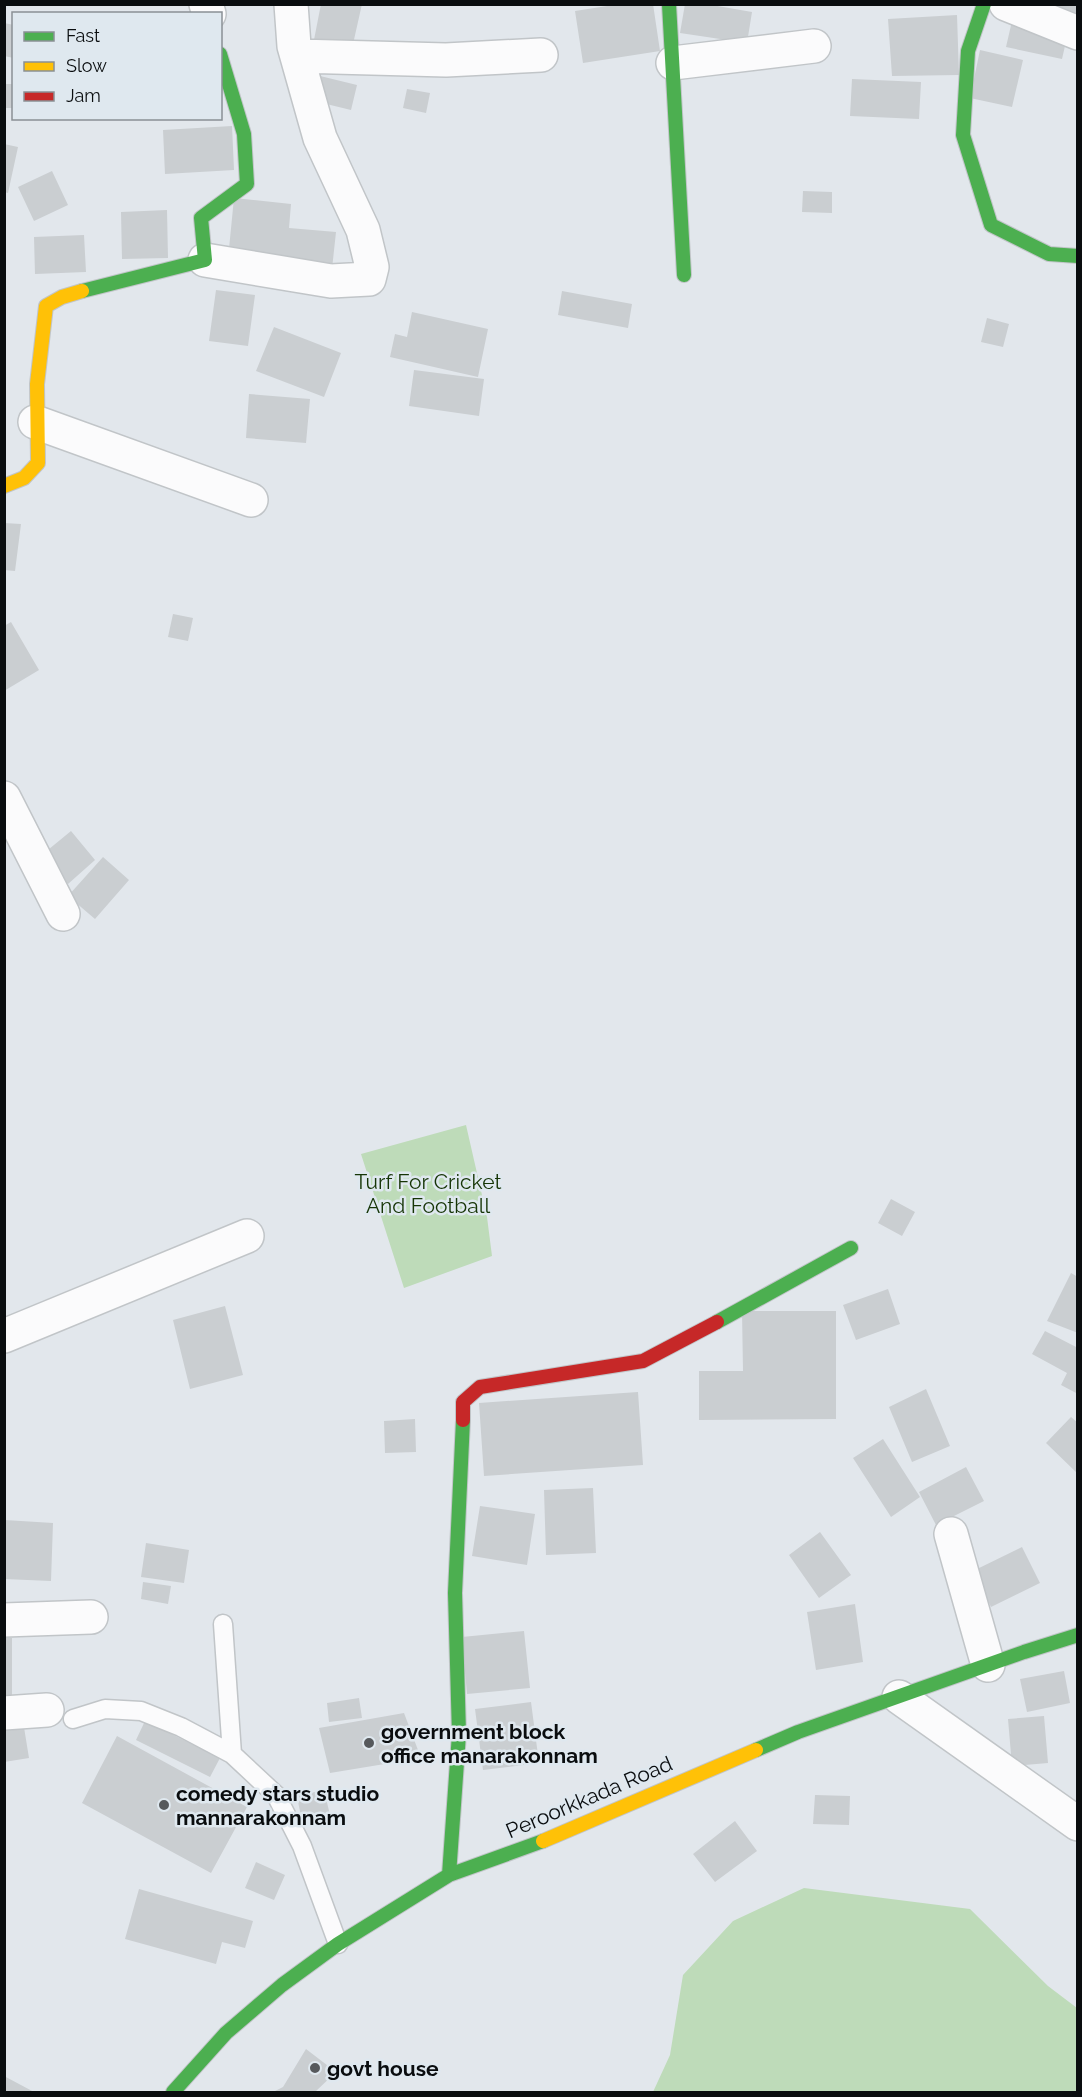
<svg xmlns="http://www.w3.org/2000/svg" width="1082" height="2097" viewBox="0 0 1082 2097" font-family="Raleway,sans-serif">
  <rect width="100%" height="100%" fill="#e2e7ec"/>
  <!-- green -->
  <path fill="#bedbb9" d="M466,1125l21,92 5,39 -88,32 -43,-134z
    M804,1888l166,21 78,77 29,22v84h-424l17,-37 13,-80 50,-54z"/>
  <!-- building -->
  <path fill="#caced1" d="M321,4h41l-11,49 -38,-8z
    M620,4h33l7,47 -77,12 -8,-52z
    M685,4h21l46,8 -5,31 -67,-10z
    M1054,5h24v11l-25,-6z
    M957,15l2,60 -67,1 -4,-57z
    M1012,21l56,12 -6,26 -56,-12z
    M4,23l10,2v33l-10,-2z
    M980,50l43,10 -11,47 -42,-9z
    M316,75l41,10 -6,25 -41,-10z
    M852,79l69,3 -2,37 -69,-3z
    M4,84h10v24h-9z
    M407,89l23,4 -4,20 -23,-5z
    M232,126l2,44 -69,4 -2,-44z
    M4,144l14,3 -10,46 -4,-1z
    M52,171l16,34 -34,16 -16,-34z
    M803,191l29,1v21l-30,-1z
    M234,198l57,6 -2,24 47,4 -4,37 -104,-10z
    M167,210l1,48 -46,1 -1,-47z
    M84,235l2,37 -51,2 -1,-37z
    M216,290l39,5 -7,51 -39,-5z
    M562,291l70,13 -4,24 -70,-13z
    M412,312l76,17 -10,48 -88,-20 5,-23 12,3z
    M987,318l22,6 -6,23 -22,-5z
    M274,327l67,26 -17,44 -68,-26z
    M414,370l70,9 -5,37 -70,-10z
    M249,394l61,5 -4,44 -60,-5z
    M4,523l17,1 -6,47 -11,-1z
    M173,614l20,4 -5,23 -20,-4z
    M11,622l28,48 -35,21v-65z
    M71,831l24,29 -27,24 -25,-30z
    M103,857l26,23 -34,39 -27,-23z
    M891,1199l24,13 -13,24 -24,-13z
    M1071,1273l7,4v56l-31,-12z
    M888,1289l12,35 -44,16 -13,-35z
    M225,1306l18,69 -53,14 -17,-69z
    M742,1311h94v108l-137,1v-49h44z
    M1045,1331l33,17v46l-17,-9 6,-12 -35,-19z
    M926,1389l24,57 -38,16 -23,-55z
    M638,1392l5,73 -159,11 -5,-73z
    M1071,1417l7,6v51l-32,-31z
    M415,1419l1,33 -31,1 -1,-32z
    M883,1439l37,58 -29,20 -38,-59z
    M966,1467l18,34 -48,24 -17,-33z
    M593,1488l3,65 -50,2 -2,-65z
    M480,1506l55,8 -8,51 -55,-9z
    M5,1520l48,3 -2,58 -47,-2z
    M820,1532l31,43 -32,23 -30,-43z
    M146,1543l43,7 -5,33 -43,-6z
    M1022,1547l18,36 -49,24 -18,-36z
    M143,1582l28,4 -3,18 -27,-5z
    M855,1604l8,58 -47,8 -9,-58z
    M524,1631l6,57 -63,6 -5,-57z
    M4,1638h8v73h-8z
    M1064,1671l6,32 -43,9 -7,-33z
    M359,1698l3,20 -33,4 -2,-19z
    M531,1702l8,61 -56,7 -8,-61z
    M404,1713l17,45 -91,15 -11,-45z
    M22,1715l7,43 -25,4v-44z
    M1044,1716l4,47 -36,3 -4,-47z
    M145,1721l75,37 -10,19 -74,-37z
    M117,1736l130,71 -36,66 -129,-70z
    M324,1790l6,25 -28,7 -5,-26z
    M815,1795l35,1 -1,29 -36,-1z
    M735,1821l22,30 -42,31 -22,-28z
    M256,1862l29,13 -11,25 -29,-12z
    M139,1889l114,32 -8,27 -23,-6 -6,22 -91,-25z
    M306,2049l30,23 -21,20h-42l10,-5z
    M4,2076l30,16h-30z"/>
  <g fill="none" stroke-linecap="round" stroke-linejoin="round">
    <defs>
      <path id="lane" d="M223,1624l9,130
        M73,1719l32,-10 36,2 40,16 51,27 44,41 26,51 36,98"/>
      <path id="street" d="M206,4l3,10
        M1006,4l72,29
        M297,56l149,4 95,-5
        M673,63l141,-17
        M205,260l126,21 38,-2 3,-12 -9,-37 -43,-92 -26,-92 -3,-42
        M35,422l216,78
        M4,798l59,116
        M4,1336l243,-100
        M951,1534l37,131
        M4,1620l87,-3
        M899,1697l179,127
        M4,1713l43,-3"/>
      <path id="fast" d="M669,4l15,271
        M984,4l-16,47 -5,84 28,90 58,29 29,2
        M82,291l123,-31 -4,-42 46,-34 -3,-50 -24,-80
        M717,1322l134,-74
        M756,1750l42,-18 226,-80 54,-17
        M449,1875l10,-141 -4,-141 8,-173
        M173,2092l53,-59 56,-48 56,-41 111,-69 94,-34"/>
      <path id="slow" d="M4,486l20,-8 14,-15 -1,-79 9,-78 16,-9 20,-6
        M543,1841l213,-91"/>
      <path id="jam" d="M463,1420v-18l17,-15 163,-26 74,-39"/>
    </defs>
    <!-- lane casing -->
    <use href="#lane" stroke="#c1c5c8" stroke-width="21"/>
    <!-- street casing -->
    <use href="#street" stroke="#c1c5c8" stroke-width="36"/>
    <!-- fast casing -->
    <use href="#fast" stroke="#c1c5c8" stroke-width="16"/>
    <!-- slow casing -->
    <use href="#slow" stroke="#c1c5c8" stroke-width="16"/>
    <!-- jam casing -->
    <use href="#jam" stroke="#c1c5c8" stroke-width="16"/>
    <!-- lane -->
    <use href="#lane" stroke="#fbfbfc" stroke-width="18"/>
    <!-- street -->
    <use href="#street" stroke="#fbfbfc" stroke-width="33"/>
    <!-- fast -->
    <use href="#fast" stroke="#4caf50" stroke-width="14"/>
    <!-- slow -->
    <use href="#slow" stroke="#ffc107" stroke-width="14"/>
    <!-- jam -->
    <use href="#jam" stroke="#c62828" stroke-width="14"/>
  </g>
  <!-- markers -->
  <g fill="#56595c" stroke="#dfe8ef" stroke-width="2">
    <circle cx="369" cy="1743" r="6"/>
    <circle cx="164" cy="1805" r="6"/>
    <circle cx="315" cy="2068" r="6"/>
  </g>
  <g text-anchor="middle" dominant-baseline="central" stroke-width="5" stroke-linejoin="round" paint-order="stroke">
    <!-- park labels -->
    <g font-size="21" fill="#163506" stroke="#dfe8ef">
      <text x="428" y="1181">Turf For Cricket<tspan x="428" dy="24">And Football</tspan></text>
    </g>
    <!-- poi labels -->
    <g font-size="21" font-weight="bold" fill="#0a0d0f" stroke="#dfe8ef" text-anchor="start">
      <text x="381" y="1731">government block<tspan x="381" dy="24">office manarakonnam</tspan></text>
      <text x="176" y="1793">comedy stars studio<tspan x="176" dy="24">mannarakonnam</tspan></text>
      <text x="327" y="2068">govt house</text>
    </g>
    <!-- street labels -->
    <g font-size="21" fill="#0a0d0f" stroke="#dfe8ef">
      <text transform="translate(589 1797) rotate(-23)">Peroorkkada Road</text>
    </g>
  </g>
  <!-- border -->
  <rect width="1082" height="2097" fill="none" stroke="#0a0d0f" stroke-width="12"/>
  <!-- legend -->
  <rect x="12" y="12" width="210" height="108" fill="#dfe8ef" stroke="#8a9095" stroke-width="1.5"/>
  <rect x="24" y="32" width="30" height="9" fill="#4caf50" stroke="#8a9095" stroke-width="1.5"/>
  <text x="66" y="42" font-size="18" fill="#0a0d0f">Fast</text>
  <rect x="24" y="62" width="30" height="9" fill="#ffc107" stroke="#8a9095" stroke-width="1.5"/>
  <text x="66" y="72" font-size="18" fill="#0a0d0f">Slow</text>
  <rect x="24" y="92" width="30" height="9" fill="#c62828" stroke="#8a9095" stroke-width="1.5"/>
  <text x="66" y="102" font-size="18" fill="#0a0d0f">Jam</text>
</svg>
